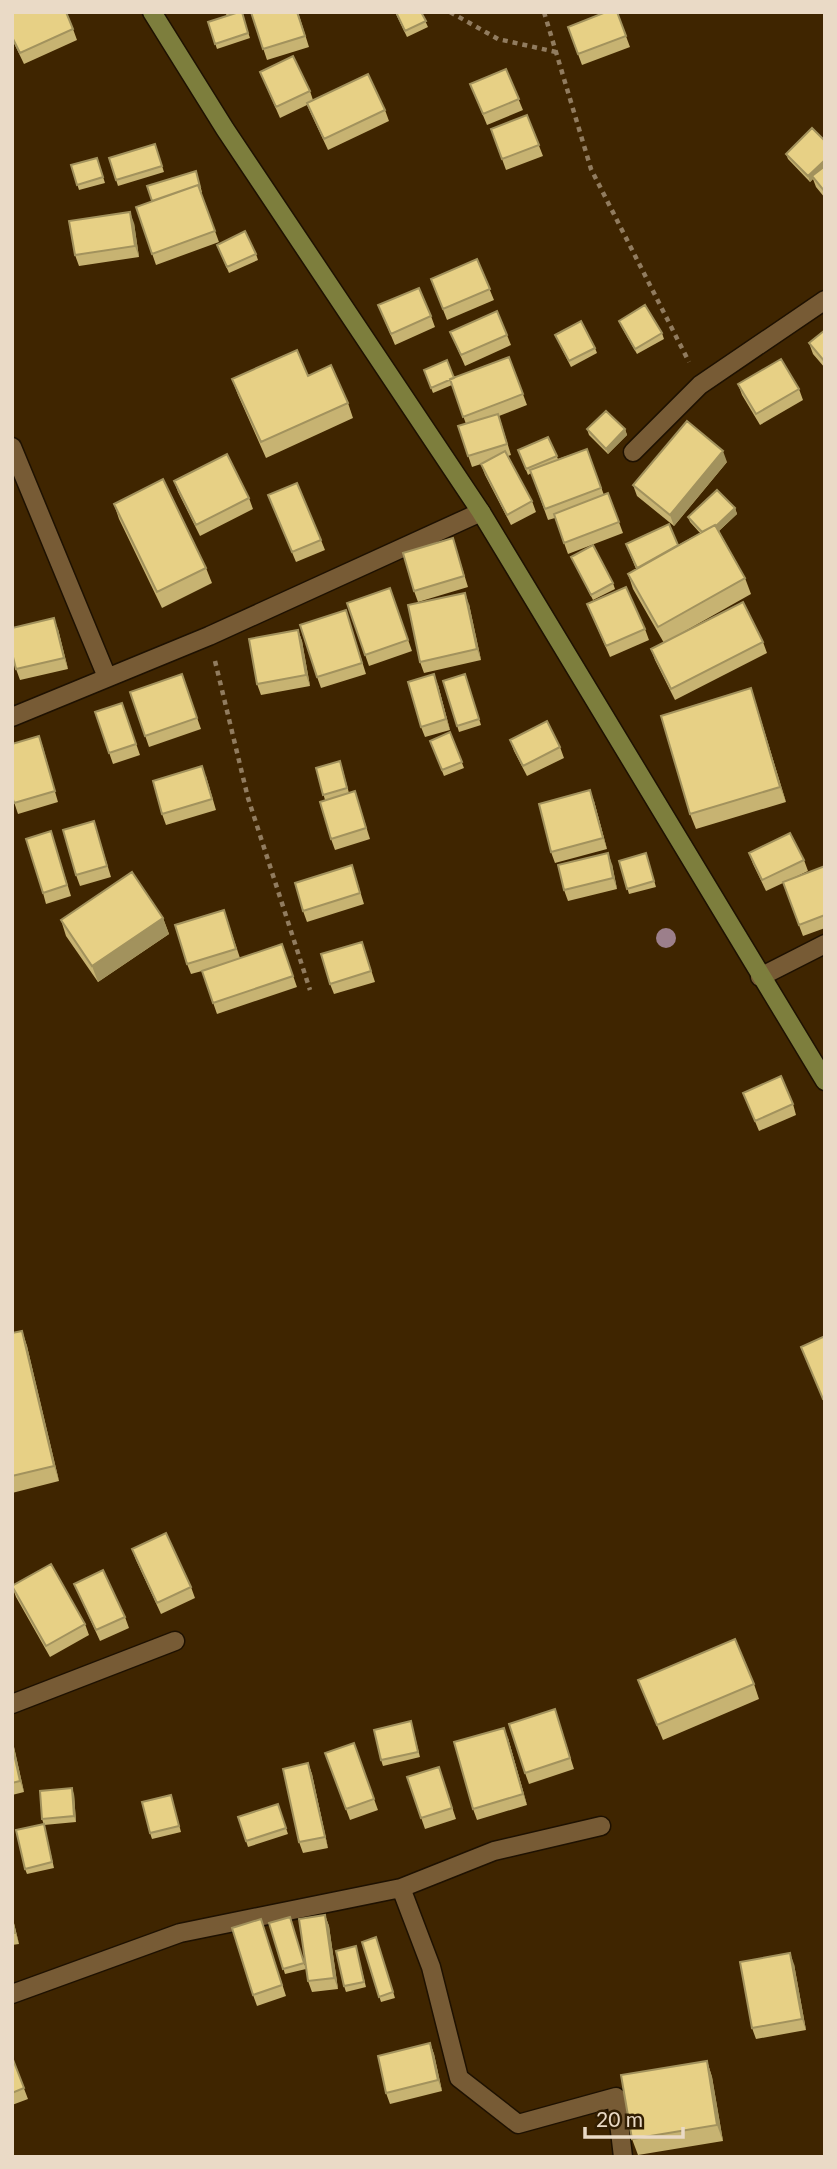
<svg xmlns="http://www.w3.org/2000/svg" width="837" height="2169" viewBox="0 0 837 2169" font-family="Lato,sans-serif">
  <rect width="100%" height="100%" fill="#3f2500"/>
  <g fill="none" stroke-linecap="round" stroke-linejoin="round">
    <defs>
      <path id="street" d="M12,447l95,230
        M633,452l67,-67 125,-85
        M12,717l197,-81 272,-124
        M760,977l65,-33
        M12,1704l163,-63
        M401,1888l30,79 28,111 59,46 98,-27 7,60
        M12,1994l168,-61 221,-45 93,-37 107,-25"/>
      <path id="secondary" d="M152,12l73,117 256,383 344,569"/>
    </defs>
    <!-- street casing -->
    <use href="#street" stroke="#1e1101" stroke-width="21"/>
    <!-- secondary casing -->
    <use href="#secondary" stroke="#1e1101" stroke-width="21"/>
    <!-- path -->
    <path stroke="#917c5f" stroke-width="4.5" stroke-dasharray="5 5" stroke-linecap="butt" d="M450,12l48,27 58,13
      M544,12l47,157 98,193
      M215,661l33,137 62,192"/>
    <!-- street -->
    <use href="#street" stroke="#775b35" stroke-width="18"/>
    <!-- secondary -->
    <use href="#secondary" stroke="#7d7e3d" stroke-width="18"/>
  </g>
  <!-- trees -->
  <circle fill="#9c7f8b" cx="666" cy="938" r="10"/>
  <!-- wall -->
  <path fill="#c7b372" d="M12,12l61,17 4,11 -53,24 -12,-25z
    M225,12h22l-5,2 8,24 -33,11 -9,-27 19,-6z
    M251,12h47l11,35 -42,13z
    M395,12h26l7,15 -21,10z
    M617,12l13,35 -48,18 -14,-38z
    M506,69l17,41 -36,15 -17,-41z
    M260,72l50,19 3,9 72,10 4,11 -61,29 -21,-45 -27,13z
    M527,115l16,41 -37,14 -15,-41z
    M825,141v57l-9,-11 -3,-8 -3,3 -22,-23 -2,-5z
    M155,144l9,28 -46,14 -9,-28z
    M97,158l8,25 -26,7 -8,-25z
    M196,171l6,21 -1,1 18,49 -63,23 -20,-58 16,-6z
    M134,223l5,34 -60,9 -4,-11z
    M219,250l37,4 2,6 -29,13z
    M477,259l17,41 -47,20 -16,-41z
    M378,305l53,11 4,11 -40,18z
    M619,321l43,12 2,6 -27,15 -16,-28z
    M825,330v38l-12,-14 -4,-11z
    M450,332l57,3 4,10 -46,21z
    M555,335l40,13 2,5 -26,14z
    M509,357l18,48 -28,11 12,39 -3,1 24,45 4,11 -25,13 -26,-50 -4,-11 -9,3 -14,-41 8,-2 -14,-39 -19,8 -9,-23 30,8z
    M232,379l116,24 5,15 -87,40 -28,-63z
    M738,384l61,5 4,11 -43,25 -18,-30z
    M587,429h38l2,6 -19,19 -19,-19z
    M548,437l10,22 29,-10 17,46 4,-2 15,40 -55,21 -13,-36 -7,2 -17,-47 -3,2 -10,-25z
    M727,462l-53,64 -37,-30 -4,-11z
    M174,481l75,17 4,11 -53,27 -22,-44z
    M268,495l53,45 4,10 -29,12z
    M114,504l92,64 6,15 -50,25 -43,-89z
    M735,508l2,6 -18,17 26,47 6,16 -87,49 -31,-54 -5,-15 8,-5 -10,-25 52,1 22,-12 -10,-11 -2,-5z
    M453,538l15,49 -50,15 -4,-11z
    M571,557l42,26 2,6 -22,11z
    M390,588l22,63 -43,15 -22,-63z
    M469,604l12,56 -57,13 -4,-11z
    M587,604l58,25 4,11 -39,17z
    M346,610l20,64 -45,14 -4,-11z
    M58,629l10,40 -48,11 -4,-11z
    M298,630l4,11 8,45 -49,9 -4,-11z
    M763,642l4,11 -92,47 -20,-40 -4,-11z
    M182,674l19,55 -52,18 -19,-55z
    M465,674l16,51 -22,7 -16,-51z
    M438,685l12,45 -25,7 -4,-10z
    M122,703l18,52 -27,9 -18,-52z
    M756,704l30,98 -90,27 -6,-15z
    M450,732l14,36 -20,8 -14,-35z
    M39,736l19,66 -40,12 -6,-18z
    M510,740l50,7 4,11 -37,18 -13,-25z
    M342,767l7,26 6,-2 15,48 -35,11 -4,-11 -6,-39 -9,-32z
    M206,776l10,34 -50,15 -4,-11z
    M594,801l13,48 -52,14 -4,-11z
    M94,821l17,56 -31,9 -4,-11z
    M51,831l20,65 -25,8 -3,-11z
    M646,853l10,34 -27,7 -10,-33z
    M749,853l55,7 4,11 -17,8 34,-13v62l-22,8 -20,-53 -17,8 -13,-27z
    M612,864l5,25 -49,12 -4,-11z
    M352,865l12,39 -57,18 -4,-11z
    M224,910l16,48 42,-14 15,43 -80,27 -15,-43 -11,3 -4,-10z
    M163,918l6,16 -71,48 -32,-46 -5,-16z
    M362,942l13,40 -41,12 -4,-10z
    M743,1093l50,11 3,11 -37,16z
    M22,1331l5,15 32,135 -47,12v-160z
    M825,1336v68l-24,-57z
    M132,1549l59,38 4,11 -34,16 -25,-54z
    M74,1584l51,33 4,11 -29,13z
    M12,1586l73,38 4,11 -39,22 -34,-60z
    M638,1680l116,4 5,15 -96,41z
    M555,1709l19,60 -45,15 -4,-11z
    M411,1721l9,36 -37,9 -2,-6z
    M12,1738l12,54 -12,3z
    M508,1738l19,67 -50,15 -4,-11z
    M354,1743l24,67 -28,10 -25,-67z
    M308,1763l4,11 16,74 -25,5 -4,-11z
    M439,1767l17,52 -31,10 -18,-52z
    M74,1794l2,28 -32,3 -2,-6z
    M171,1795l10,37 -29,7 -2,-6z
    M278,1804l10,30 -40,13 -10,-30z
    M44,1824l10,44 -27,6 -2,-5z
    M12,1915l7,29 -7,1z
    M325,1915l4,11 9,63 -26,3 -4,-11z
    M290,1917l16,52 -21,5 -16,-51z
    M261,1919l25,77 -29,10 -4,-11z
    M376,1937l19,61 -14,4 -19,-60z
    M356,1946l10,41 -20,5 -2,-6z
    M794,1964l12,66 -50,9 -4,-11z
    M430,2043l4,11 8,37 -52,13 -4,-11z
    M12,2057l16,42 -16,6z
    M707,2061l5,16 11,64 -85,14 -6,-16z"/>
  <!-- shaded-wall -->
  <path fill="#a2925d" d="M825,160v7l-13,9 1,3 -3,3 -2,-6z
    M130,212l4,11 5,34 -4,-11z
    M625,429l2,6 -19,19 -2,-5z
    M723,451l4,11 -53,64 -4,-11z
    M735,508l2,6 -29,27 -2,-5z
    M465,593l4,11 12,56 -4,-11z
    M54,618l4,11 10,40 -4,-11z
    M298,630l4,11 8,45 -4,-11z
    M434,674l4,11 12,45 -4,-11z
    M751,688l5,16 30,98 -6,-15z
    M39,736l4,11 15,55 -3,-11z
    M590,790l4,11 13,48 -4,-11z
    M608,853l4,11 5,25 -4,-11z
    M163,918l6,16 -71,48 -6,-16z
    M22,1331l5,15 32,135 -5,-15z
    M504,1728l4,10 19,67 -4,-11z
    M12,1738l12,54 -4,-11 -8,-36z
    M308,1763l4,11 16,74 -3,-11z
    M72,1788l2,6 2,28 -2,-6z
    M12,1915l7,29 -7,-23z
    M325,1915l4,11 9,63 -4,-11z
    M790,1953l4,11 12,66 -4,-11z
    M430,2043l4,11 8,37 -4,-11z
    M707,2061l5,16 11,64 -6,-16z"/>
  <!-- building -->
  <path fill="#e7d085" stroke="#a2925d" stroke-width="2" d="M12,12h54l7,17 -53,24 -8,-16z
    M239,12h3l6,21 -33,11 -7,-22z
    M251,12h46l8,24 -42,13z
    M396,12h25l5,9 -21,10z
    M606,12h11l9,24 -48,18 -10,-27z
    M293,56l17,35 -34,16 -16,-35z
    M506,69l13,30 -36,15 -13,-30z
    M368,74l17,36 -61,29 -17,-36z
    M527,115l12,30 -37,14 -11,-30z
    M812,128l13,13v19l-17,16 -22,-22z
    M155,144l7,22 -46,14 -7,-22z
    M97,158l6,19 -26,8 -6,-20z
    M825,166v26l-13,-16z
    M196,171l4,16h-1l-1,-2 -46,16 -5,-15z
    M198,185l17,46 -63,23 -16,-47z
    M130,212l5,34 -60,9 -6,-34z
    M245,231l11,23 -29,13 -10,-22z
    M477,259l13,30 -47,20 -12,-30z
    M419,288l12,28 -40,18 -13,-29z
    M645,305l17,28 -27,16 -16,-28z
    M497,311l10,24 -46,20 -11,-23z
    M581,321l14,27 -26,13 -14,-26z
    M825,330v32l-16,-19z
    M297,350l11,26 23,-11 17,38 -87,39 -29,-63z
    M509,357l14,37 -60,23 -13,-38z
    M781,359l18,30 -43,25 -18,-30z
    M447,360l7,18 -23,10 -7,-18z
    M606,411l19,18 -19,20 -19,-20z
    M498,414l9,30 -39,12 -10,-30z
    M687,421l36,30 -53,64 -37,-30z
    M548,437l9,19 -31,13 -8,-19z
    M587,449l14,39 -56,21 -15,-39z
    M505,451l27,50 -25,14 -26,-51z
    M227,454l22,44 -53,27 -22,-44z
    M163,479l43,89 -49,24 -43,-88z
    M297,483l24,57 -29,12 -24,-57z
    M717,490l18,18 -19,18 -1,-1 -13,7 -14,-15z
    M608,493l11,29 -55,21 -10,-29z
    M669,524l9,21 -41,23 -11,-24z
    M715,525l30,53 -87,49 -30,-53z
    M453,538l11,38 -50,15 -11,-38z
    M593,545l20,38 -22,12 -20,-38z
    M626,587l19,42 -39,17 -19,-42z
    M390,588l18,52 -43,15 -18,-52z
    M465,593l12,56 -57,13 -12,-57z
    M743,602l20,40 -92,47 -20,-40z
    M346,610l16,53 -45,14 -17,-52z
    M54,618l10,40 -48,11 -4,-16v-25z
    M298,630l8,45 -49,9 -8,-45z
    M182,674l15,44 -52,18 -15,-44z
    M434,674l12,45 -25,8 -13,-45z
    M465,674l14,45 -22,7 -14,-45z
    M751,688l29,99 -90,27 -29,-98z
    M122,703l14,41 -27,9 -14,-41z
    M547,721l13,26 -37,19 -13,-26z
    M450,732l12,30 -20,8 -12,-29z
    M39,736l16,55 -41,12 -2,-7v-52z
    M340,761l7,27 -24,7 -7,-27z
    M202,766l10,33 -50,15 -9,-33z
    M590,790l13,48 -52,14 -12,-48z
    M355,791l11,37 -35,11 -11,-37z
    M94,821l13,45 -31,9 -13,-45z
    M51,831l16,54 -24,8 -17,-54z
    M790,833l14,27 -42,20 -13,-27z
    M608,853l5,25 -49,12 -6,-25z
    M646,853l8,28 -27,8 -8,-28z
    M352,865l8,28 -57,18 -8,-28z
    M825,866v49l-26,10 -16,-43z
    M132,872l31,46 -71,48 -31,-46z
    M224,910l12,39 -49,15 -12,-39z
    M362,942l9,29 -41,13 -9,-30z
    M282,944l11,32 -80,27 -11,-32z
    M781,1076l12,28 -38,17 -12,-28z
    M22,1331l32,135 -42,10v-143z
    M825,1336v62l-2,1 -22,-52z
    M166,1533l25,54 -34,16 -25,-54z
    M51,1564l34,60 -39,22 -34,-60z
    M103,1570l22,47 -29,13 -22,-46z
    M735,1639l19,45 -97,41 -19,-45z
    M555,1709l15,49 -45,15 -16,-49z
    M411,1721l7,31 -37,8 -7,-30z
    M504,1728l19,66 -50,15 -19,-67z
    M354,1743l20,56 -28,10 -21,-56z
    M12,1745l8,36 -8,2z
    M308,1763l17,74 -26,5 -16,-73z
    M439,1767l13,41 -31,10 -14,-41z
    M72,1788l2,28 -32,3 -2,-28z
    M171,1795l8,31 -29,7 -8,-31z
    M278,1804l8,24 -40,13 -8,-24z
    M44,1824l8,38 -27,7 -9,-39z
    M325,1915l9,63 -26,3 -9,-62z
    M290,1917l14,46 -21,6 -14,-46z
    M261,1919l21,66 -29,10 -21,-67z
    M12,1921l3,12h-3z
    M376,1937l17,55 -14,5 -17,-55z
    M356,1946l8,36 -20,4 -8,-35z
    M790,1953l12,66 -50,9 -12,-66z
    M430,2043l8,37 -52,13 -8,-37z
    M12,2057l12,31 -12,5z
    M707,2061l10,64 -85,14 -11,-64z"/>
  <!-- border -->
  <rect width="837" height="2169" fill="none" stroke="#eadac6" stroke-width="28"/>
  <!-- scale -->
  <path d="M585 2127v10h98v-10" fill="none" stroke="#eadac6" stroke-width="3.5"/>
  <text x="596" y="2127" font-size="21" fill="#eadac6" stroke="#311d01" stroke-width="5" paint-order="stroke">20 m</text>
</svg>
